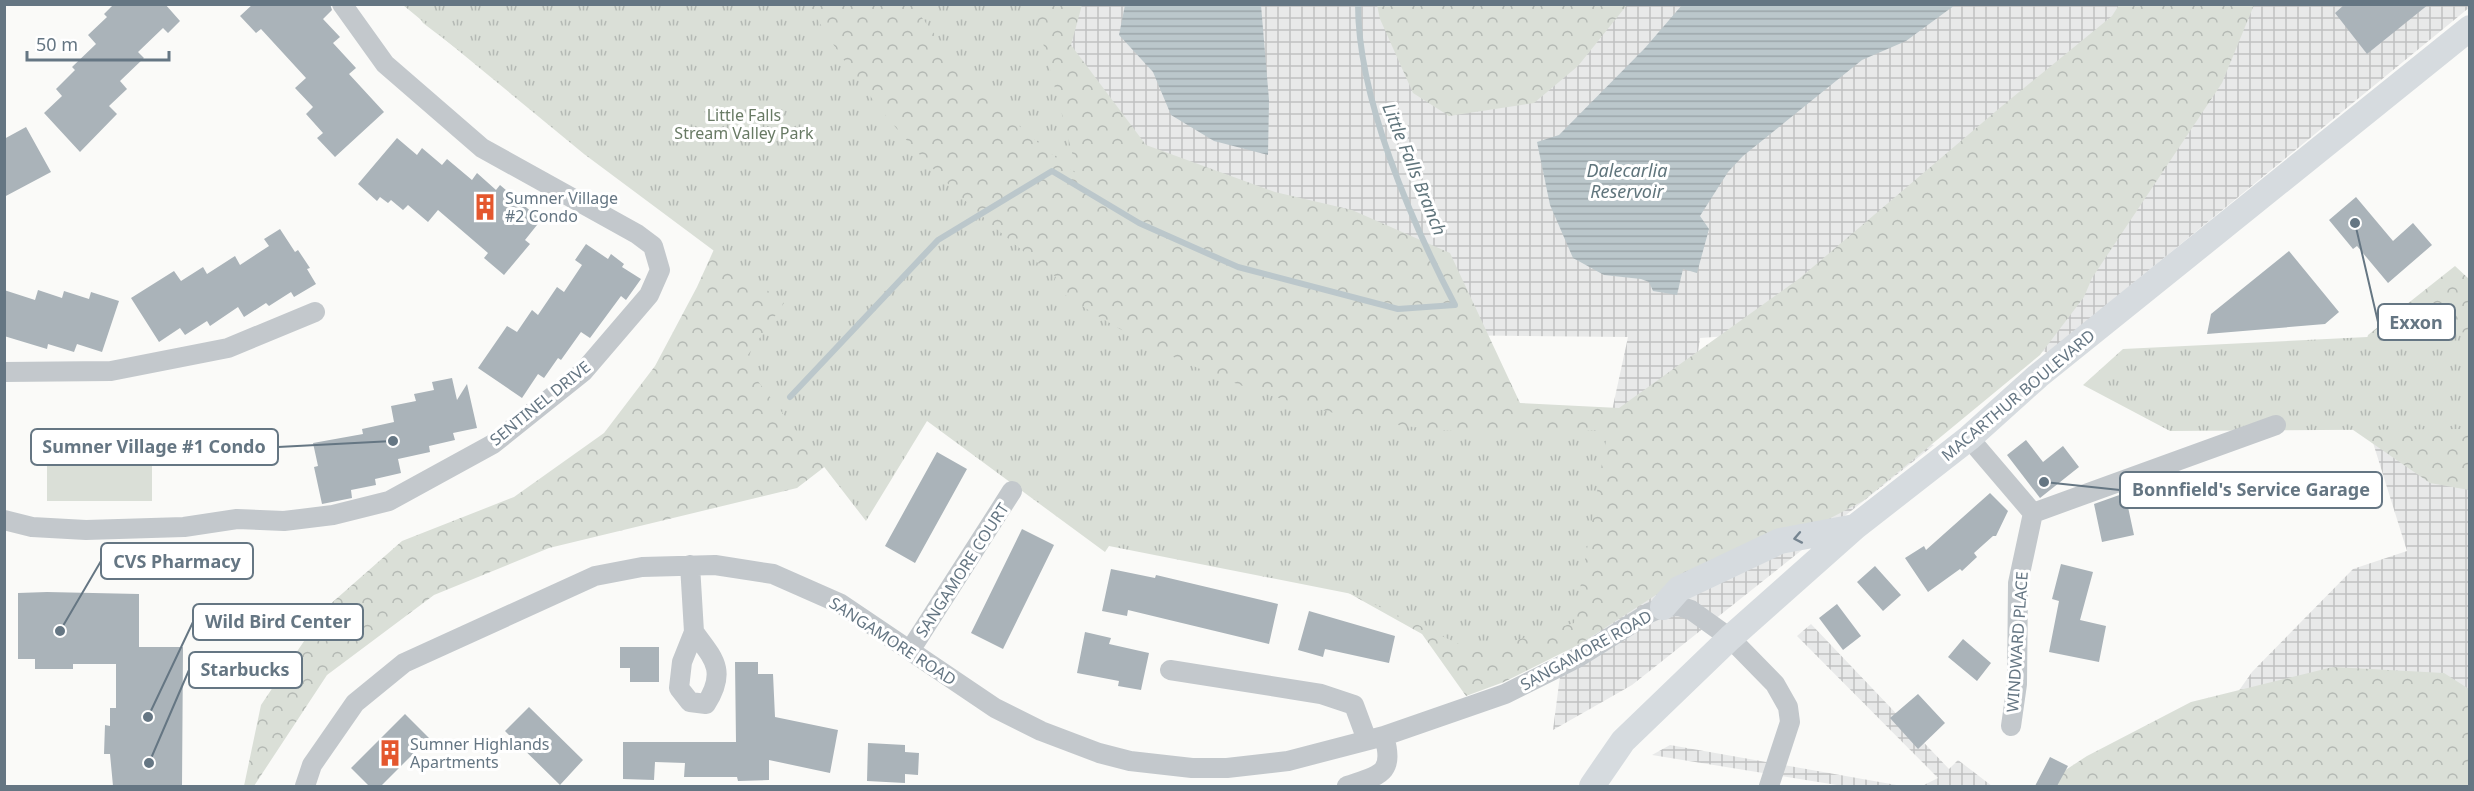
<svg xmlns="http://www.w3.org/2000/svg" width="2474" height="791" viewBox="0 0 2474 791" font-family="'Noto Sans',sans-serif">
  <defs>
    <pattern id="industrial-grid" width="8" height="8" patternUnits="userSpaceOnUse" patternTransform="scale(1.5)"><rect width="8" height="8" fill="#e8e9e9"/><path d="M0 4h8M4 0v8" fill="none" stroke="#c0c1c2"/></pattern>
    <pattern id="forest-crowns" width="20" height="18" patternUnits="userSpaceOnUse" patternTransform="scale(1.5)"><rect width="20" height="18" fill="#dadfd7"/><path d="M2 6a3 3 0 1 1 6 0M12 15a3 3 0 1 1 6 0" fill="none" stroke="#b4b9b4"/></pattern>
    <pattern id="park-tufts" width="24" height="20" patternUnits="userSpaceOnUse" patternTransform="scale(1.5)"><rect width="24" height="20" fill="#dadfd7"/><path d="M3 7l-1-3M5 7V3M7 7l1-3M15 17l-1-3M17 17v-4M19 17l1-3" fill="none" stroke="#b4b9b4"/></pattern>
    <pattern id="water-rules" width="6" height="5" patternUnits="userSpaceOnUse" patternTransform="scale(1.5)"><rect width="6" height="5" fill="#bbc7cb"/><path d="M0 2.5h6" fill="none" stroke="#9ca6aa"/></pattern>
  </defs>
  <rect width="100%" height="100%" fill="#fafaf8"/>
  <!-- industrial -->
  <path fill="url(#industrial-grid)" d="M2469,4l1,3 -422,346 -95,-33 -253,18 -7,52 241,55 -302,240 -79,45 7,-54 14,-53 34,-194 20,-92 -191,-2 -364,-150 -40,-180z
    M2469,429v357h-297l80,-114 101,-103 54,-18 -38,-121z
    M1811,624l138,145 9,-9 34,26h-70l16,-8 -141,-142z
    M1670,745l232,41h-59l-191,-31z"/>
  <!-- forest -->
  <path fill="url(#forest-crowns)" d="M410,5h672l-11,40 75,100 129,47 77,18 98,43 70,150 99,5 181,-130 202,-172 110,-90 7,-11h135l-32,78 -130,195 -8,19 -44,58 -177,146 -38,20 -152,63 -93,60 -76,38 -38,14 -44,-62 -138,-77 -362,-165 -125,96 -248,60 -115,47 -107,80 -73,111h-10l17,-81 66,-98 75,-66 112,-44 90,-64 51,-67 42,-79 33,-73 -214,-120 -93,-71z
    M1377,5v-1l250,1 -49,61 -44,37 -85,13 -36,-23 -33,-74z
    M2455,266l14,13v211l-39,-7 -87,-60 25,-88z
    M2333,667l111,6 25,16v97h-428l46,-30 104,-54z"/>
  <!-- park -->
  <path fill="url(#park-tufts)" d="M403,5h406c62,108 148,197 247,272l-4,9c168,117 353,163 556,143l-34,194 -98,29 -124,-58 -243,-48 -4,6 -178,-131 -61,100 -123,-159 41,-59 -200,-149z
    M913,5h120l45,170c-64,-49 -119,-104 -165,-170z
    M2469,332v97l-299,2 -87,-46 40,-36z"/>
  <!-- garden -->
  <path fill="#dadfd7" d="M47,451h105v50h-105z"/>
  <!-- water -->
  <path fill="url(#water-rules)" d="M1125,5h136l8,95 -1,55 -54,-14 -43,-26 -18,-43 -34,-37z
    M1682,5h273l-49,36 -44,19 -119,96 -15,16 -28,44 9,13 -12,44 -14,-4 -6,26 -24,-4 -4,-9 -8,-3 -37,-4 -31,-17 -23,-53 -13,-63 22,-7 86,-87z"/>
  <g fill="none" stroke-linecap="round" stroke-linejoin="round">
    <!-- stream -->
    <path stroke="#bbc7cb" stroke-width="6" d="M790,397l148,-157 114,-69 87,52 99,44 160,42 57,-4c-44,-84 -97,-206 -97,-301"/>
  </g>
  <!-- building -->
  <path fill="#aab3b9" d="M114,4h51l15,17 -12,12 -5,-5 -25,24 6,6 -24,23 7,8 -18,17 8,8 -37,38 -36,-39 18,-17 -6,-7 19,-19 -3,-3 24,-23 -8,-9 19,-18 -3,-3z
    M253,4h77l2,6 -9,9 17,18 -7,6 23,25 -7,6 35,38 -49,45 -18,-19 6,-5 -17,-19 7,-7 -18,-19 11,-10 -45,-49 -5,4 -16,-17z
    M2345,4h84l-62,50 -32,-41z
    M26,127l25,45 -47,25v-58z
    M397,138l20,17 5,-7 20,17 5,-6 25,21 5,-7 19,17 4,-5 41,35 -16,20 5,4 -26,31 -20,-17 4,-5 -50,-43 -10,12 -20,-17 -5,5 -12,-10 -3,3 -8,-6 -3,4 -19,-17z
    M2356,197l37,44 20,-18 19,22 -44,38 -31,-37 -4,3 -24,-29z
    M280,229l15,23 3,-2 12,18 -3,1 9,15 -22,13 -3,-5 -22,14 -3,-3 -22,14 -6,-10 -28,19 -3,-5 -22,14 -5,-7 -21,14 -28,-44 43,-27 7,10 22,-14 4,7 28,-18 5,9 29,-19 -5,-7z
    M586,244l22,15 3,-5 13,10 -2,3 19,12 -15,21 -5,-4 -31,42 -9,-6 -20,28 -3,-2 -14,20 -6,-4 -16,24 -44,-30 29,-42 10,6 15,-22 6,5 19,-28 7,5 18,-27 -7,-5z
    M2289,251l50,61 -14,12 -118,10 4,-20z
    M4,290l31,10 3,-10 24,8 2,-7 25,8 2,-7 28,9 -17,51 -25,-8 -3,8 -26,-8 -1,5 -43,-13z
    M452,378l5,22 10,-16 10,44 -24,5 2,7 -26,6 1,6 -32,7 3,14 -26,6 1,6 -25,5 1,8 -30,6 -8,-37 4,-1 -5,-23 50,-9 -1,-5 32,-7 -3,-16 25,-5 -2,-7 20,-4 -2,-8z
    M2026,440l17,22 20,-16 16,21 -39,31 -33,-43z
    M937,452l30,17 -52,94 -30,-17z
    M1990,493l18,18 -12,25h-3l-19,17 3,4 -15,14 -2,-2 -32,23 -23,-34 19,-12 2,4z
    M2125,493l9,42 -32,7 -8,-38z
    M1022,529l32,16 -51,104 -32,-16z
    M2061,564l32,8 -13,48 26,6 -7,36 -50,-10 10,-51 -7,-2z
    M1875,566l26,29 -18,16 -26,-29z
    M1111,569l44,9 1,-3 122,29 -9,40 -141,-34 -1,6 -25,-5z
    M47,592l92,2v53h44l-1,139h-69l-3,-32h-6l1,-29 5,1v-18h6v-44h-43v5h-38v-10h-17v-66z
    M1837,604l24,32 -18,14 -24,-32z
    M1309,611l86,25 -6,27 -64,-14 -2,8 -25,-7z
    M1085,632l26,6 -2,6 40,9 -8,37 -23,-4 1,-5 -42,-8z
    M1963,639l28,24 -14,18 -29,-24z
    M620,647h39v35h-29v-14h-10z
    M735,662h23v12h15l2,43 63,13 -8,43 -61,-13v20l-31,1 -1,-4h-53l1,-14 -30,-1 -1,18 -31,-1v-37h113z
    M1918,694l27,29 -27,26 -28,-31z
    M529,707l54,53 -23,25 -55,-54z
    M405,714l24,24 -48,48h-12l-18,-18z
    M868,743l37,2v7l14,1 -1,22 -13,-1v9l-38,-2z
    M2050,757l18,9 -11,20h-22z"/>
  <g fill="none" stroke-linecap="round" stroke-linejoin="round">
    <!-- minor -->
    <path stroke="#c3c8cc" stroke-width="20" d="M4,372l107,-1 117,-23 87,-36
      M1969,438l64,75
      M2033,513l243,-88
      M4,520l28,7 54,3 98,-3 53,-8 47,2 49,-6 56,-14 104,-57 90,-72 66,-77 11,-25 -7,-24 -16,-12 -155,-86 -97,-84 -43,-60
      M690,565l4,67 -12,30 -3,26 11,14 16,2c21,-33 8,-45 -12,-72
      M911,649l101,-158
      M1170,670l151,24 33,11 13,35
      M2011,726l6,-42 1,-101 15,-70
      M305,786l7,-21 43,-62 49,-40 191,-87 47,-9 73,-2 58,9 68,30 154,104 46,23 58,22 31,8 62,7h35l61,-7 96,-25 121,-42 72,-36 72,-45 14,-6 16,-1 12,4 39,28 45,46 13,23 2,15 -21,64
      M1347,786c32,-11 48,-11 37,-50"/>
    <!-- major -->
    <path stroke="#d6dbdf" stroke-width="26" d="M1663,607l16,-18 101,-48 75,-14
      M1592,786l31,-45 107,-103 125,-111 114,-89 69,-62 432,-348"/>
  </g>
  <!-- one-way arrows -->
  <defs><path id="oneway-chevron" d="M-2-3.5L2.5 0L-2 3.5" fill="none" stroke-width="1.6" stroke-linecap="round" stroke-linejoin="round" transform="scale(1.5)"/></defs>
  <use stroke="#768591" href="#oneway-chevron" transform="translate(1798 538) rotate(169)"/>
  <!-- icons -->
  <defs>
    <symbol id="building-bare" viewBox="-9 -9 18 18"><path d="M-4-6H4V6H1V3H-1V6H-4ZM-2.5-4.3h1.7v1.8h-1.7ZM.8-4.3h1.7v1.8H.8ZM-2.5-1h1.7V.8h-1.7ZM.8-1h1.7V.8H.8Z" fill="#e4572e" stroke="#fff" stroke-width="2.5" paint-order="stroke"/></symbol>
  </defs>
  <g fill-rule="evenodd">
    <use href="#building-bare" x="466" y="188" width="38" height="38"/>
    <use href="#building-bare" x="371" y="734" width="38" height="38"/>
  </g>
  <g text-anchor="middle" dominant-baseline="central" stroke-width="6" stroke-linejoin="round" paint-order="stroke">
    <!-- park labels -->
    <g font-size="16" fill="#687a64" stroke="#fff">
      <text x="744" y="115">Little Falls<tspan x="744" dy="18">Stream Valley Park</tspan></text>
    </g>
    <!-- poi labels -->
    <g font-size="16" fill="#657683" stroke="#fff" text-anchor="start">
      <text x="505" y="198">Sumner Village<tspan x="505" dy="18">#2 Condo</tspan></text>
      <text x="410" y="744">Sumner Highlands<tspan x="410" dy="18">Apartments</tspan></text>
    </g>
    <!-- street labels -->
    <g font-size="16" fill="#657683" stroke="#fff">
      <text transform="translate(2018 395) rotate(-40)">MACARTHUR BOULEVARD</text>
      <text transform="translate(540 403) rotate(-39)">SENTINEL DRIVE</text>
      <text transform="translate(962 570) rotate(-57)">SANGAMORE COURT</text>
      <text transform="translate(893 641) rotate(33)">SANGAMORE ROAD</text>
      <text transform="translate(2017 642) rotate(-86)">WINDWARD PLACE</text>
      <text transform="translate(1586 650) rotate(-29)">SANGAMORE ROAD</text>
    </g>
    <!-- water labels -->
    <g font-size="18" font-style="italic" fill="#60757c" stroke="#fff">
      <text transform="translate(1415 169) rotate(68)">Little Falls Branch</text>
      <text x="1627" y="170">Dalecarlia<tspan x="1627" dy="21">Reservoir</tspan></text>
    </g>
  </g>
  <!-- callouts -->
  <path fill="none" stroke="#657683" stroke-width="2" d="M2355 223L2378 322M393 441L278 447M2044 482L2120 490M60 631L101 561M148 717L193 622M149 763L189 670"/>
  <g fill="#657683" stroke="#fff" stroke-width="2">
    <circle cx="2355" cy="223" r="6"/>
    <circle cx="393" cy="441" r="6"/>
    <circle cx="2044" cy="482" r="6"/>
    <circle cx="60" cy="631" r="6"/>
    <circle cx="148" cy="717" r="6"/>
    <circle cx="149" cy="763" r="6"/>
  </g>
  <g fill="#fff" stroke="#657683" stroke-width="2">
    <rect x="2378" y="304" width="77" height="36" rx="6"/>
    <rect x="31" y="429" width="247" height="36" rx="6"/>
    <rect x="2120" y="472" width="262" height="36" rx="6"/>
    <rect x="101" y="543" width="152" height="36" rx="6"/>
    <rect x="193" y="604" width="170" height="36" rx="6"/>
    <rect x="189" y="652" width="113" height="36" rx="6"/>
  </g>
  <g font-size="18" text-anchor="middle" font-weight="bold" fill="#657683">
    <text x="2416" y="329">Exxon</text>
    <text x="154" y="453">Sumner Village #1 Condo</text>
    <text x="2251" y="496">Bonnfield's Service Garage</text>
    <text x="177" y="568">CVS Pharmacy</text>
    <text x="278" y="628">Wild Bird Center</text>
    <text x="245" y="676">Starbucks</text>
  </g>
  <!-- border -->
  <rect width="2474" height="791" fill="none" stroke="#657683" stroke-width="12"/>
  <!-- scale -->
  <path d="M27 51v9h142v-9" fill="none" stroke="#657683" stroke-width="3"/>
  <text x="36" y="51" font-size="18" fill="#657683" stroke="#ffffff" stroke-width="4.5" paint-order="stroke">50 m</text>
</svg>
